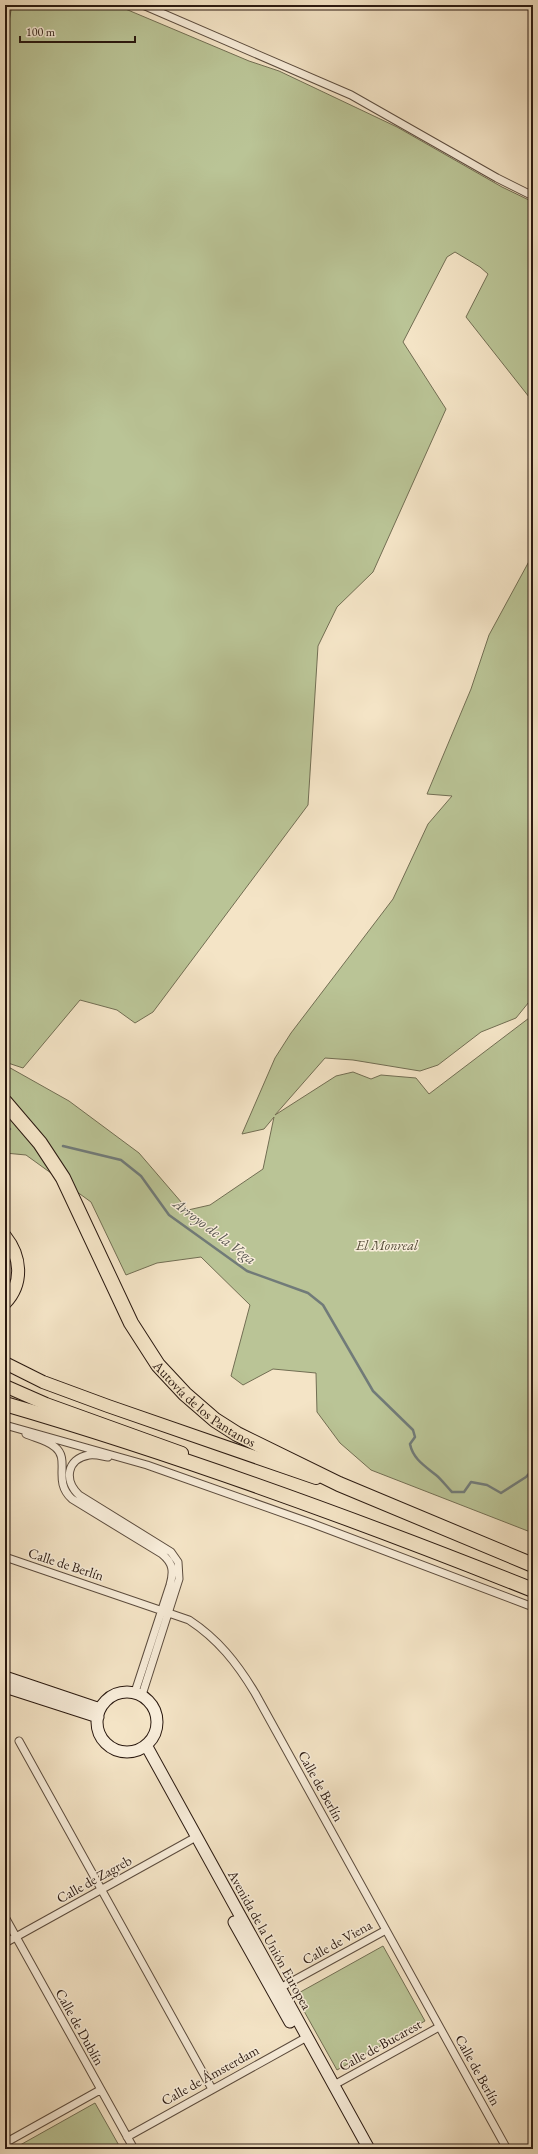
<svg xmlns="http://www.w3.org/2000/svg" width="538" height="2154" viewBox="0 0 538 2154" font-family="'EB Garamond',serif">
  <rect width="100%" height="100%" fill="#f4e4c6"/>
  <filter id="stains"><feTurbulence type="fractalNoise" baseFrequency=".005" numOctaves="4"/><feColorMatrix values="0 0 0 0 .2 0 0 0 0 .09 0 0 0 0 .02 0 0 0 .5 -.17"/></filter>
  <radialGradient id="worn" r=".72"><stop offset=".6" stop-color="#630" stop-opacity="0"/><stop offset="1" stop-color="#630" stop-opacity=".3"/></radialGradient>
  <!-- green -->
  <path fill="#bac496" stroke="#726e53" d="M12,5h104l133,56 30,10 118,56 105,60 31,15v200l-67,-85 22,-43 -8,-7 -25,-15 -8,5 -44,85 43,67 -73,163 -36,35 -19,39 -10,159 -155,207 -18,11 -18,-13 -37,-10 -57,68 -18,-6v-1019z
    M533,554v443l-17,21 -35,14 -43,33 -18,6 -67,-11 -28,-2 -50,57 61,-39 17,-4 18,7 10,-4 35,3 13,16 104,-79v518l-162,-63 -31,-27 -23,-31 -1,-39 -43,-4 -30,16 -12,-9 19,-71 -49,-48 -44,6 -31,12 -35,-73 -65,-47 -21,-2v-88l64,36 70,52 49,57 22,-5 53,-36 11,-52 -10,12 -22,5 33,-76 16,-25 102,-134 35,-75 24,-28 -25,-2 44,-105 18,-54z
    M383,1946l42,75 -88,49 -42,-75z
    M95,2103l26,46h-108z"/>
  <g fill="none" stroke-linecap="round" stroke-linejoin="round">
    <!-- stream -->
    <path stroke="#717b79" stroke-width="2.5" d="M5,1129h5
      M63,1146l58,14 20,16 28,39 78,56 61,22 15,12 50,86 40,39 2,7 -5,7c3,15 15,22 26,31 6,5 11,12 16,17h12l7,-10 16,3 14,8 25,-16 7,-8"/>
    <defs>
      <path id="street" d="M143,5l208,90 146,83 36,18
        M5,1425l142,40 164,58 222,84
        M26,1434c9,4 21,6 29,13 16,13 -3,34 17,52l90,55c11,9 12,17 8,31l-35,107
        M108,1457c-6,-1 -13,-3 -19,-2 -23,4 -25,26 -10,40l92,57 7,10 1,17 -37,116
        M5,1557l184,63c29,19 48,43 66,73l252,456
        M19,1741l193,348
        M5,1917l129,232
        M5,1943l191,-106
        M280,1988l106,-58
        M334,2085l105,-58
        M127,2137l180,-100
        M5,2143l95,-53"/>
      <path id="secondary" d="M5,1677l95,32
        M5,1687l93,30
        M97 1722a30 30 0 1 1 60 0a30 30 0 1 1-60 0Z
        M146,1745l223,404
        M234,1922l56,100"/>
      <path id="primary" d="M5,1236c16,20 19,47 0,67
        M5,1363l38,19 65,24 208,72
        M5,1386l41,18 136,49"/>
      <g id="highway">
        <path id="s1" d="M5,1102l35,41 23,35 68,145 27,42 27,29 30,26 22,14 102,50 194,81"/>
        <path d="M5,1404c179,52 355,117 528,186"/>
      </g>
    </defs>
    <!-- street casing -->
    <use href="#street" stroke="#5c4c3e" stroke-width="9"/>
    <!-- secondary casing -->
    <use href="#secondary" stroke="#2a1910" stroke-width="13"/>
    <!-- primary casing -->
    <use href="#primary" stroke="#2a1910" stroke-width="14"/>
    <!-- highway casing -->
    <use href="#highway" stroke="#2a1910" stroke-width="16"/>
    <!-- street -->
    <use href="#street" stroke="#f8edda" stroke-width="7"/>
    <!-- secondary -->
    <use href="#secondary" stroke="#f8edda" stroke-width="11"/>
    <!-- primary -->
    <use href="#primary" stroke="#f4e4c6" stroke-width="12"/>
    <!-- highway -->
    <use href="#highway" stroke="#f4e4c6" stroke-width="14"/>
  </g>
  <g text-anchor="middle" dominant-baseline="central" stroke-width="3" stroke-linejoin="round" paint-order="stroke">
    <!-- park labels -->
    <g font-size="14" font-style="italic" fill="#554c38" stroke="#f8edda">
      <text x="387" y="1245">El Monreal</text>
    </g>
    <!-- street labels -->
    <g font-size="14" fill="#2a1910" stroke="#f8edda">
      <text stroke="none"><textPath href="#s1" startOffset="367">Autovía de los Pantanos</textPath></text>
      <text transform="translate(66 1564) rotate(18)">Calle de Berlín</text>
      <text transform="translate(321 1786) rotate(61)">Calle de Berlín</text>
      <text transform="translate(94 1879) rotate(-29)">Calle de Zagreb</text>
      <text transform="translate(270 1940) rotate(61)">Avenida de la Unión Europea</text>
      <text transform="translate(337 1942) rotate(-29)">Calle de Viena</text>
      <text transform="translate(80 2027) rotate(61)">Calle de Dublín</text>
      <text transform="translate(380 2045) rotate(-29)">Calle de Bucarest</text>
      <text transform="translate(478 2070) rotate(61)">Calle de Berlín</text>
      <text transform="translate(210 2075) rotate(-29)">Calle de Ámsterdam</text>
    </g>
    <!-- water labels -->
    <g font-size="15" font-style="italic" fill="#53524d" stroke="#f8edda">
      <text transform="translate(215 1231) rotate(37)">Arroyo de la Vega</text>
    </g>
  </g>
  <!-- margin -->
  <rect width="538" height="2154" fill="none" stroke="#f4e4c6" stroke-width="20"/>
  <rect x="6" y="6" width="526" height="2142" fill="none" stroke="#2a1910" stroke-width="2"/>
  <rect x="10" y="10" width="518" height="2134" fill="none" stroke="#2a1910"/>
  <!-- scale -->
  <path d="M20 36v6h115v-6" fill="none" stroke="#2a1910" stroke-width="2"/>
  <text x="26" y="36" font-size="12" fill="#2a1910" stroke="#f8edda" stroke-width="3" paint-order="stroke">100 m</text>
  <rect width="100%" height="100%" filter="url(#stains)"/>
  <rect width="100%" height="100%" fill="url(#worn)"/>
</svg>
